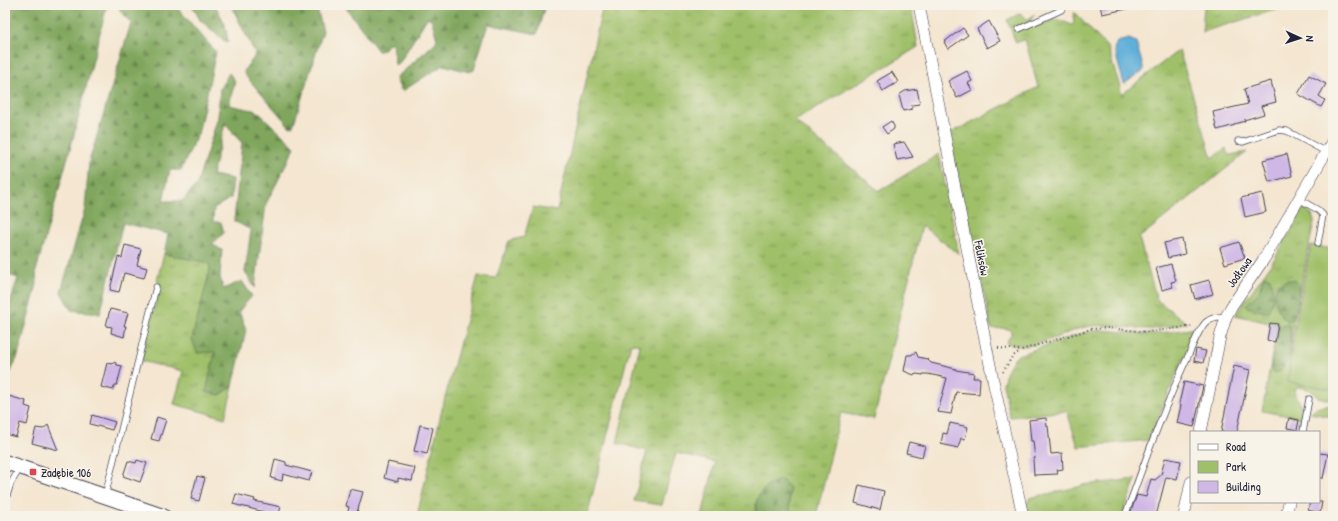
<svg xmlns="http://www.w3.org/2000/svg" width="1338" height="521" viewBox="0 0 1338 521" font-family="'Patrick Hand',sans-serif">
  <defs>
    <pattern id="grass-tufts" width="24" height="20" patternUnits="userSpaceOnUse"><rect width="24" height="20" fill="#9fbf68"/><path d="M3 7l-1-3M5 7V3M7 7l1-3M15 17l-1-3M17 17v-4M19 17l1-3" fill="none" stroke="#819b57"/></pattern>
    <pattern id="forest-firs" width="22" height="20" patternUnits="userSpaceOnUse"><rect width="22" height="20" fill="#7fa65c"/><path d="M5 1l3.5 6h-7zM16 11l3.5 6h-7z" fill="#68874d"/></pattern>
  </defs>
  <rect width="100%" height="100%" fill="#f7f3e8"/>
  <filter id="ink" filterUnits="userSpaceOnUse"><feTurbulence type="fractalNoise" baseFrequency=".025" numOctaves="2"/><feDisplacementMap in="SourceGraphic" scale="8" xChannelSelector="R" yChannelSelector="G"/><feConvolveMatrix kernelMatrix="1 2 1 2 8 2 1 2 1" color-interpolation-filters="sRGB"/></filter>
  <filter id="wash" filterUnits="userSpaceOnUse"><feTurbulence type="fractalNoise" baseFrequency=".012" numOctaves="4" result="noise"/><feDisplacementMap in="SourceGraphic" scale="16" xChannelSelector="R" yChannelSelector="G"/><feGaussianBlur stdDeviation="0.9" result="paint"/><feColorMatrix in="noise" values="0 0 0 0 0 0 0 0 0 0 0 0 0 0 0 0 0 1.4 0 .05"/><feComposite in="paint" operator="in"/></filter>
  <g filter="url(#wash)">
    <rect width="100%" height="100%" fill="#f4e6d0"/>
    <!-- grass -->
    <path fill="url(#grass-tufts)" stroke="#607052" d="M603,5h308l7,42 -123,74 84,70 60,-37 20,100 -37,-28 -48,193 -33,-6 -25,103h-114l13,-54 -39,-9 -14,52 -28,-4 13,-50 -30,-8 23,-98 -9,-2 -44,173h-170l26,-111 35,-129 18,2 13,-37 15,-4 9,-30 24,4z
      M1204,5h88l-90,27z
      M1074,12l34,36 14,46 57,-44 33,108 14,-10 1,5 3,2 17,-3 -108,86 18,62 30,23c-12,1 -25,6 -36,6 -23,0 -46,-7 -70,-1 -21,6 -54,27 -75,14l5,-7v-4c-6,-5 -13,-1 -20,-3l-22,-110 -3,2 -17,-86 89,-47 -13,-48 -9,4 -9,-23 14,-7 6,6 8,-4c-4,3 -5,5 -4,10l3,2 23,-8 15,6 2,-2 -1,-7z
      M1304,208l8,6 2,8 -21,103 -4,40 1,4 -1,13 44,6v-2v15l-16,-4 -6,-7 -13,-3 -3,2 -1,2c7,14 14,27 4,41l3,-14 -39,-7 16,-86 -43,-10 37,-52z
      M164,254l45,9 1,7 10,125 13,-9 -8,32 -51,-14 9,-33 -42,-10 17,-68 5,-4 -6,-9z
      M1198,328l-22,47 -27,65 -71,7 -11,-36 -57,6 -7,-33c2,-10 7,-22 15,-29l65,-22 17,-3 52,4z
      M1326,405l7,1v11l-23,-4 4,-4z
      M1136,479l-14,37h-93l-4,-14 5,-1 -1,-3 53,-12v-1z"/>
    <!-- forest -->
    <path fill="url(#forest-firs)" stroke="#50644c" d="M5,5h102l-33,130 -38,136 1,13 -19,72 -13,29v-68l13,-39 -13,-4z
      M120,5h55l41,47 -18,82 -17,36h-11l-7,31h19l15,-17 21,-67 2,-29 9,-15 6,8 -6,24 28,6 38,36 -29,57 -11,84 -10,-16 6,-42 -17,-9 8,-78 -17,-19 -13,51 21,4 -2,19 -17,10 -1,14h8l3,11 -12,11 10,6 -2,27 3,12 19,-8 10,15 -13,15 7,19 -13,56 -13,9 -14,-3 9,-40 -18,1 -5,-14 18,-69 -1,-7 -45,-9 4,-20 -45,-11 -23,91 -29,-4 -10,-18 24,-83 4,-47 42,-139 -11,-12z
      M192,5h23l10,19 3,18 -1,1 -27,-23z
      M229,5h87l7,26 -30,95 -3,1 -46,-53c0,-9 10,-12 11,-21l-23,-46z
      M344,5h201l-8,29 -49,-10 -14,46 -5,2 -26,-7 -39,25h-3l-5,-10 1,-3 38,-34 2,-4 -6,-21h-4l-29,47h-3l-2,-22h-3l-9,8h-3z
      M1266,276l4,2c3,11 6,24 -3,34h-3l-17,-5 -1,-2 13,-13 4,-14z
      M1288,280h6l4,4c2,11 0,28 -7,36l-3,1c-10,-4 -17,-27 -11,-35 2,-4 7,-5 11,-6z
      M1283,324h4l3,2c1,13 1,46 -16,47 -8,-12 3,-32 6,-45z
      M782,480l8,8 -1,17 3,11h-36c0,-4 0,-9 0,-13 3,-12 15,-22 26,-23z"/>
    <!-- park -->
    <path fill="#9fbf68" stroke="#607052" d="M1311,245l22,4 -1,140 -44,-7 7,-57z"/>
    <!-- water -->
    <path fill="#5eafd9" stroke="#40688a" d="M1129,39l7,3 1,4 7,24 -20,14 -10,-35 3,-7z"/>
    <g id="blocks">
      <!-- building -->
      <path fill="#d0b8e6" d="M1100,5h26l1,4 -25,5z
        M989,21l11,20 -13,7 -10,-19z
        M963,28l5,7 -20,14 -4,-7z
        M967,71l5,10 -4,2 4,7 -15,8 -9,-17z
        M892,72l6,10 -15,9 -6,-10z
        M1309,75l17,9 -7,12 6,4 -4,7 -23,-13z
        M1271,81l5,21 -15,4 3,8 -20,6 1,1 -10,3v1l-18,5 -4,-18 35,-8 -4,-15z
        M917,89l3,15 -8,1v4l-9,2 -4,-16 6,-4z
        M891,121l3,5v3l-7,5 -5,-7z
        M904,142l9,15 -16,3 -4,-16z
        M1287,154l5,22 -23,6 -6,-22z
        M1262,193l4,19 -21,5 -4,-19z
        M1182,239l3,15 -17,4 -4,-15z
        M1239,242l6,16 -20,6 -5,-16z
        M125,245l16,4 -4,16 10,3 -3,10 -20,-5 -5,19 -9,-2 8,-33 4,1z
        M1171,264l5,17 -5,1 2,5 -11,3 -6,-22z
        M1209,280l4,14 -18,5 -4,-14z
        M110,309l18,4 -4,13h2l-2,11 -13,-4 1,-6 -6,-1z
        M1270,323l8,1 -3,18 -8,-2z
        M1196,349l10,2 -3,12 -9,-2z
        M916,352l2,5 9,2 4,4 25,6v1l18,3 -1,5h7l-1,16 -23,-2 -5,22 -13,-2 9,-34 -19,-4h-5v1l-6,-1 -3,1 -10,-4 3,-16h4z
        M115,362l2,3 5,1 -5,19h-2l-2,5 -12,-3 6,-24 5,1z
        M1234,366l16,4 -13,62h-16z
        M1184,382l19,4 -9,41 -17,-4 4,-18 -2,-1z
        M5,395l21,6 -1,5 6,2 -4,17 -7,-2 -4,14 -11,-3v-11l5,-16 -5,-1z
        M92,415l23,7 -3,8 -22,-6z
        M157,417l9,3 -7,21 -8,-2z
        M1046,418l1,9 1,-1 3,28 11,-1 1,16 -6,1 1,4 -24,1 -1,-16h2l-2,-18h-2l-2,-21z
        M1289,418l10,2 -2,10 -10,-2z
        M950,423l18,4 -3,12 -4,-1 -3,10 -17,-4 2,-11 4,1z
        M48,425l10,25 -26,-7 4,-15 7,1z
        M420,425l13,3 -6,26 -13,-3z
        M909,442l16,4 -3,11 -16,-4z
        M1319,453l9,1 -5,24h-4z
        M1165,458l16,3 -4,18 -11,-2 -10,39h-19l-7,-2 7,-19 9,2 5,-18 4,1 6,-5z
        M275,459l11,3v3l26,7 -3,9 -26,-7 -1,7 -11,-3z
        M137,460l10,3 -7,19 -17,-6 5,-15 8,2z
        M388,462l27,6 -3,13 -14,-3v4l-14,-4z
        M197,476l8,2 -6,23 -8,-2z
        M859,485l25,6 -4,19 -25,-7z
        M350,489l13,3 -7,24h-9l2,-9 -3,-1z
        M236,494l19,5 -1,2 27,6 -3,9h-15l1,-4 -31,-8z
        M1310,502h12l-2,11 -12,-3z"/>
    </g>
  </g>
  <g filter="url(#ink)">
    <use href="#blocks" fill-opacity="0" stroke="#423f51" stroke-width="1"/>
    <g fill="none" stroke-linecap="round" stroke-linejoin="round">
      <defs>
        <path id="service" d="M1019,29l42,-19 5,-5
          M1238,141l5,1 36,-12 8,1 39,21
          M1299,199l19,11 5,5 -5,28
          M1303,432l6,-33
          M105,496l51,-209
          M5,502l6,-19 9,-15
          M1125,516c20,-55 39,-109 64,-162 4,-9 10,-25 17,-32 6,-5 12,-6 20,-5"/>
        <path id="minor" d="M919,5l75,380 29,131
          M1201,432l19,-95 6,-20 5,-10 33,-48 69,-119
          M1184,516l7,-34
          M1286,516l3,-14"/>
        <path id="tertiary" d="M5,462l158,54"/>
      </defs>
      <!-- service casing -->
      <use href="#service" stroke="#423f51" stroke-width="7"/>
      <!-- minor casing -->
      <use href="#minor" stroke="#423f51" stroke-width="12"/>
      <!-- tertiary casing -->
      <use href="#tertiary" stroke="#423f51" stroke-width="16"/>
      <!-- path -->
      <path stroke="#423f51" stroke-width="2" stroke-dasharray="1 3" stroke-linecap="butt" d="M998,348l23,2 70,-21 16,-1 40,4 47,-6
        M1003,372l9,-15 8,-6"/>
      <!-- service -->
      <use href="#service" stroke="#fff" stroke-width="5.5"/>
      <!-- minor -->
      <use href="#minor" stroke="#fff" stroke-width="11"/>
      <!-- tertiary -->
      <use href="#tertiary" stroke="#fff" stroke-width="14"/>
    </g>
  </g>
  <!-- markers -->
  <rect fill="#d1495b" stroke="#f7f3e8" stroke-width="1.5" x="29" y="468" width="8" height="8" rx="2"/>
  <g text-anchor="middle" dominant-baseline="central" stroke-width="3.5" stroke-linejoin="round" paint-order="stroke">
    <!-- street labels -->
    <g font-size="12" fill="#22223b" stroke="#f7f3e8">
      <text transform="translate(982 258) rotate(79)">Feliksów</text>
      <text transform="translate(1239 272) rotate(-55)">Jodłowa</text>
    </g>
    <!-- poi labels -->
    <g font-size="12" fill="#22223b" stroke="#f7f3e8" text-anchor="start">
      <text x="41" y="472">Zadębie 106</text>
    </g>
  </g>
  <!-- margin -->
  <rect width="1338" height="521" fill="none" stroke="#f7f3e8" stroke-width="20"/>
  <!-- legend -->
  <rect x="1190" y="431" width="130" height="72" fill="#f7f3e8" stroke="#a29fa3"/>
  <rect x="1198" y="444" width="20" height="6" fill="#ffffff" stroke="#a29fa3"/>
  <text x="1226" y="451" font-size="12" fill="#22223b">Road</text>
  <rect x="1198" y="461" width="20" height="12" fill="#9fbf68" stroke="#a29fa3"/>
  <text x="1226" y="471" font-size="12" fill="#22223b">Park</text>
  <rect x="1198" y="481" width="20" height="12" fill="#d0b8e6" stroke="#a29fa3"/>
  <text x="1226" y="491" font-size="12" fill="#22223b">Building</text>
  <!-- north arrow -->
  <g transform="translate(1300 38) rotate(93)" stroke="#f7f3e8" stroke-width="3" paint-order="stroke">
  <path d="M0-3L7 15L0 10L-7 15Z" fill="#22223b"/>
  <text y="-6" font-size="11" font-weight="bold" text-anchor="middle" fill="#22223b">N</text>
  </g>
</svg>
